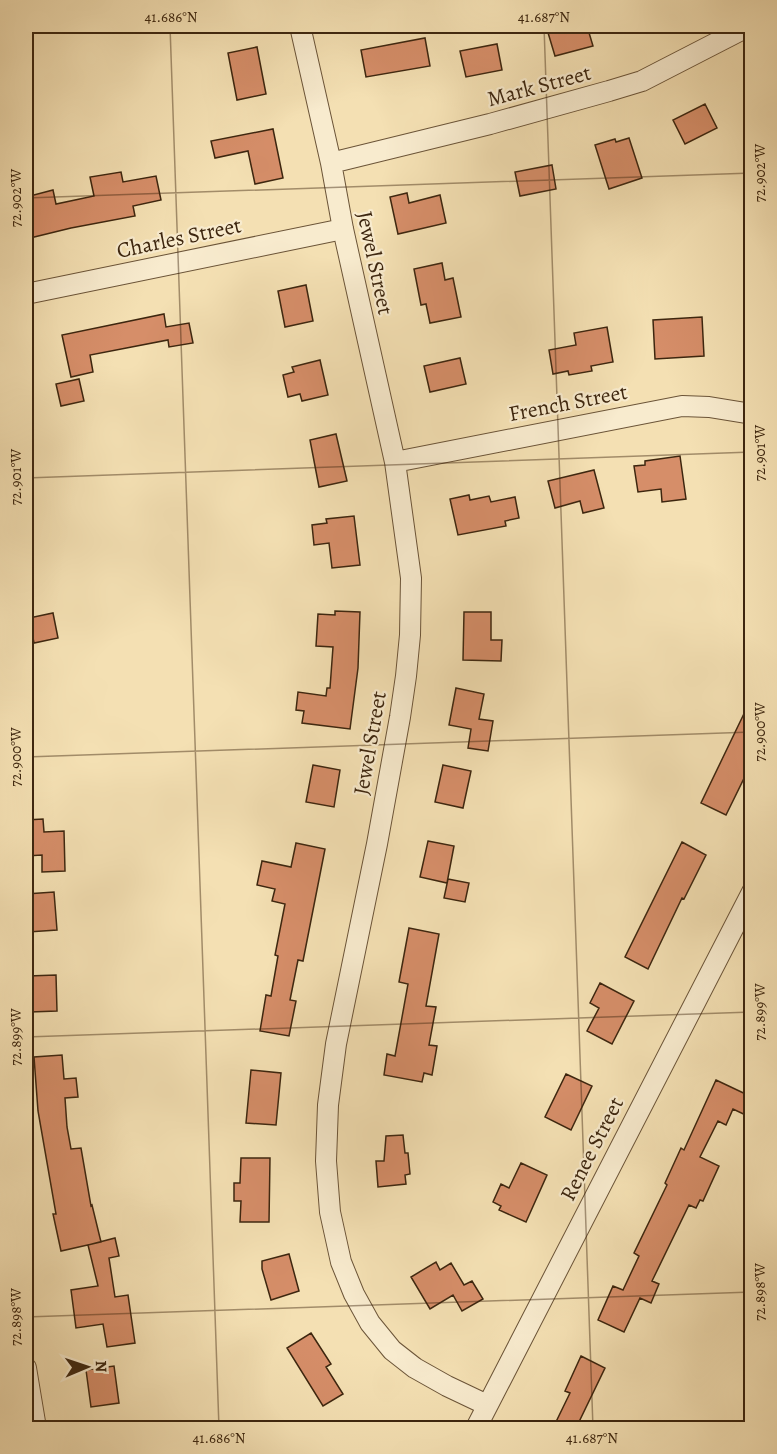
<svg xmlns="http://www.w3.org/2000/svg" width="777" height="1454" viewBox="0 0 777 1454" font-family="Alegreya,serif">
  <rect width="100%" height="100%" fill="#f4e0b3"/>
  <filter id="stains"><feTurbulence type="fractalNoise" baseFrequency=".00333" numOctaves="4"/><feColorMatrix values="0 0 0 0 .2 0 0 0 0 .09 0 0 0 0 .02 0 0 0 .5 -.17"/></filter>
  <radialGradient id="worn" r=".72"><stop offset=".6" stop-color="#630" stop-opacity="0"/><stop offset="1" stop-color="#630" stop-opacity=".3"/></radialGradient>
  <!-- building -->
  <path fill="#d68e69" stroke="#3d260f" stroke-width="1.5" d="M546,26h41l6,20 -38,10z
    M425,38l5,28 -64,11 -5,-27z
    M497,44l5,26 -36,7 -6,-26z
    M257,47l9,47 -29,6 -9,-47z
    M705,104l12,24 -32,16 -12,-24z
    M273,129l10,49 -28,6 -7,-33 -33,7 -4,-17z
    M629,138l13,40 -33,11 -14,-44 20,-6 1,3z
    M552,165l4,24 -36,7 -5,-24z
    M121,172l2,10 33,-6 5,24 -28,6 2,10 -64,12 -45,11v-42l27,-7 3,14 38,-8 -4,-19z
    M407,193l2,10 31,-8 6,28 -48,11 -8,-37z
    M442,263l3,17 8,-2 8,39 -31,6 -4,-19 -5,1 -7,-36z
    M306,285l7,36 -28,6 -7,-36z
    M164,314l2,13 23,-4 4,20 -24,4 -1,-7 -78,15 3,17 -22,5 -9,-42z
    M702,317l2,39 -49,3 -2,-39z
    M607,327l6,35 -22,4 1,5 -23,4 -1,-4 -15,3 -4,-24 27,-5 -2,-12z
    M460,358l6,26 -36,8 -6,-26z
    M320,360l8,35 -26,6 -2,-7 -12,3 -5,-22 11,-3 -2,-5z
    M79,379l5,22 -23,5 -5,-22z
    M336,434l11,47 -28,6 -9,-47z
    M680,456l6,43 -24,3 -1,-13 -23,3 -4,-26 11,-1v-4z
    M594,470l10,38 -21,5 -3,-12 -25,7 -7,-27z
    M469,495l1,5 19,-4 2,6 24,-5 4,21 -14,3 1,5 -48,9 -8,-36z
    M354,516l6,49 -28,3 -3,-25 -15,2 -2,-20 15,-2 -1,-4z
    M335,611l25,1 -2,56 -8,61 -48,-6 2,-12 -8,-1 2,-18 28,4 1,-8h3l3,-41 -17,-1 2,-32 17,1z
    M464,612h27v28h11l-1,21 -38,-1z
    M53,613l5,25 -24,5 -5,-25z
    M456,688l28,6 -5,25 14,2 -5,30 -20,-3 3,-19 -22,-4z
    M752,697v65l-26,53 -25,-12z
    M313,765l27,5 -6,37 -28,-5z
    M443,765l28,6 -8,37 -28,-6z
    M43,819l1,13 20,-1 1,40 -23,1v-17l-16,1v-36z
    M428,841l26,5 -7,37 -27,-6z
    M682,842l24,13 -22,44 -2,-1 -34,71 -23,-12z
    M296,843l29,6 -22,112 -5,-1 -8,40 6,1 -7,35 -29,-5 6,-36 5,1 7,-40 -3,-1 10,-51 -13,-3 3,-12 -18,-4 5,-24 29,6z
    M448,879l21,4 -4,19 -21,-4z
    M54,892l3,38 -29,2 -2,-38z
    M409,928l30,6 -13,72 10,1 -7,38 8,1 -5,29 -8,-2 -2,9 -38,-7 3,-21 8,2 13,-72 -9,-2z
    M56,975l1,36 -27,1 -2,-36z
    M600,983l34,18 -22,43 -25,-13 12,-23 -9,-5z
    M62,1055l2,24 12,-1 2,19 -13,1 2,29 4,22 10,-1 10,58 1,-1 9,37 -40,9 -8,-37h3l-18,-103 -4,-54z
    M251,1070l30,3 -5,52 -30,-2z
    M566,1074l26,12 -21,44 -26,-13z
    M716,1080l36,17v21l-19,-9 -7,16 -8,-4 -18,36 19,9 -16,35 -3,-1 -4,8 -7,-3 -37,76 7,3 -8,19 -11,-5 -16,34 -26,-12 15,-34 10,4 16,-34 -5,-3 33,-68 -2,-2 16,-35 3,2z
    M403,1135l2,18h3l2,21 -5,1 1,9 -28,3 -2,-26h8l2,-25z
    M241,1158h29l-1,64h-29l1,-21h-7v-18h6z
    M521,1163l26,12 -21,47 -27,-12 2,-4 -8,-4 8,-18 8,4z
    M115,1238l4,18 -10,2 6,39 13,-2 7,48 -28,4 -4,-23 -27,4 -5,-38 27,-4 -10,-41z
    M289,1254l10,37 -28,9 -9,-31v-8z
    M436,1262l4,8 11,-7 13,22 8,-4 11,18 -21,12 -9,-16 -23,14 -19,-32z
    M311,1333l20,31 -5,3 17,27 -20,12 -36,-58z
    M581,1356l24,12 -29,60h-23l17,-35 -5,-2z
    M114,1366l5,37 -28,4 -5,-37z"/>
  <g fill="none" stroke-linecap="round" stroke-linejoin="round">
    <defs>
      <path id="minor" d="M300,26l31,137 12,66 52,233 16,116 -1,57 -4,41 -6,41 -23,127 -41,200 -8,61 -2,56 4,51 11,50 13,32 16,29 22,27 23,18 32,18 40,19
        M331,163l159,-39 119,-33 33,-10 107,-55
        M26,294l317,-65
        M395,462l287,-56 27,1 43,7
        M26,1368l10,60
        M476,1428l276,-536"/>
    </defs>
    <!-- minor casing -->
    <use href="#minor" stroke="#6b5438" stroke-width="22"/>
    <!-- minor -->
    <use href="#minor" stroke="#f8ebce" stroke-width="20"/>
  </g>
  <!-- ticks -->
  <path fill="none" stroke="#3d260f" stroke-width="1.5" stroke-opacity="0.45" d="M170,26l49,1402M544,26l49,1402M26,198l726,-25M26,478l726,-26M26,757l726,-25M26,1037l726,-25M26,1317l726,-25"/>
  <g text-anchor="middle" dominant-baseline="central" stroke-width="4.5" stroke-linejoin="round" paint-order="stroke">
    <!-- street labels -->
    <g font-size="22" fill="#3d260f" stroke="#f8ebce">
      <text transform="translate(539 86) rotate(-15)">Mark Street</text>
      <text transform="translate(179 238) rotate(-12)">Charles Street</text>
      <text transform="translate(375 263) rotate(78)">Jewel Street</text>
      <text transform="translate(568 403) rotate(-11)">French Street</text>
      <text transform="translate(370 743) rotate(-80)">Jewel Street</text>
      <text transform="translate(592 1149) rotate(-63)">Renee Street</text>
    </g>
  </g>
  <!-- margin -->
  <rect width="777" height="1454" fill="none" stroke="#f4e0b3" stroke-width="66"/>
  <!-- north arrow -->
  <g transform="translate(87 1367) rotate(88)" stroke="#f8ebce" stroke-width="4.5" paint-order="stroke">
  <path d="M0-4.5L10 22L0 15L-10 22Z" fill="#3d260f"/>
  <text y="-9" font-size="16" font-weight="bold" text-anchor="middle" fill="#3d260f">N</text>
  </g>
  <rect x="33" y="33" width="711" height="1388" fill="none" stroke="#3d260f" stroke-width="2"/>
  <g font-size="15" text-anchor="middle" fill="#3d260f">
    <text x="171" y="22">41.686°N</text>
    <text x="544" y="22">41.687°N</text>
    <text transform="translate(760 173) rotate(-90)" y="5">72.902°W</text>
    <text transform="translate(16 198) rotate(-90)" y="5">72.902°W</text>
    <text transform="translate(760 453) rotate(-90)" y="5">72.901°W</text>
    <text transform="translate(16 477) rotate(-90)" y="5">72.901°W</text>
    <text transform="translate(760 732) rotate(-90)" y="5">72.900°W</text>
    <text transform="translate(16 757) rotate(-90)" y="5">72.900°W</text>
    <text transform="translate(760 1012) rotate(-90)" y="5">72.899°W</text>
    <text transform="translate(16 1037) rotate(-90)" y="5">72.899°W</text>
    <text transform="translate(760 1292) rotate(-90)" y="5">72.898°W</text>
    <text transform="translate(16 1317) rotate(-90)" y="5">72.898°W</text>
    <text x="219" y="1443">41.686°N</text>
    <text x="592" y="1443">41.687°N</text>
  </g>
  <rect width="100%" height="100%" filter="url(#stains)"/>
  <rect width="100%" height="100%" fill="url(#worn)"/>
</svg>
